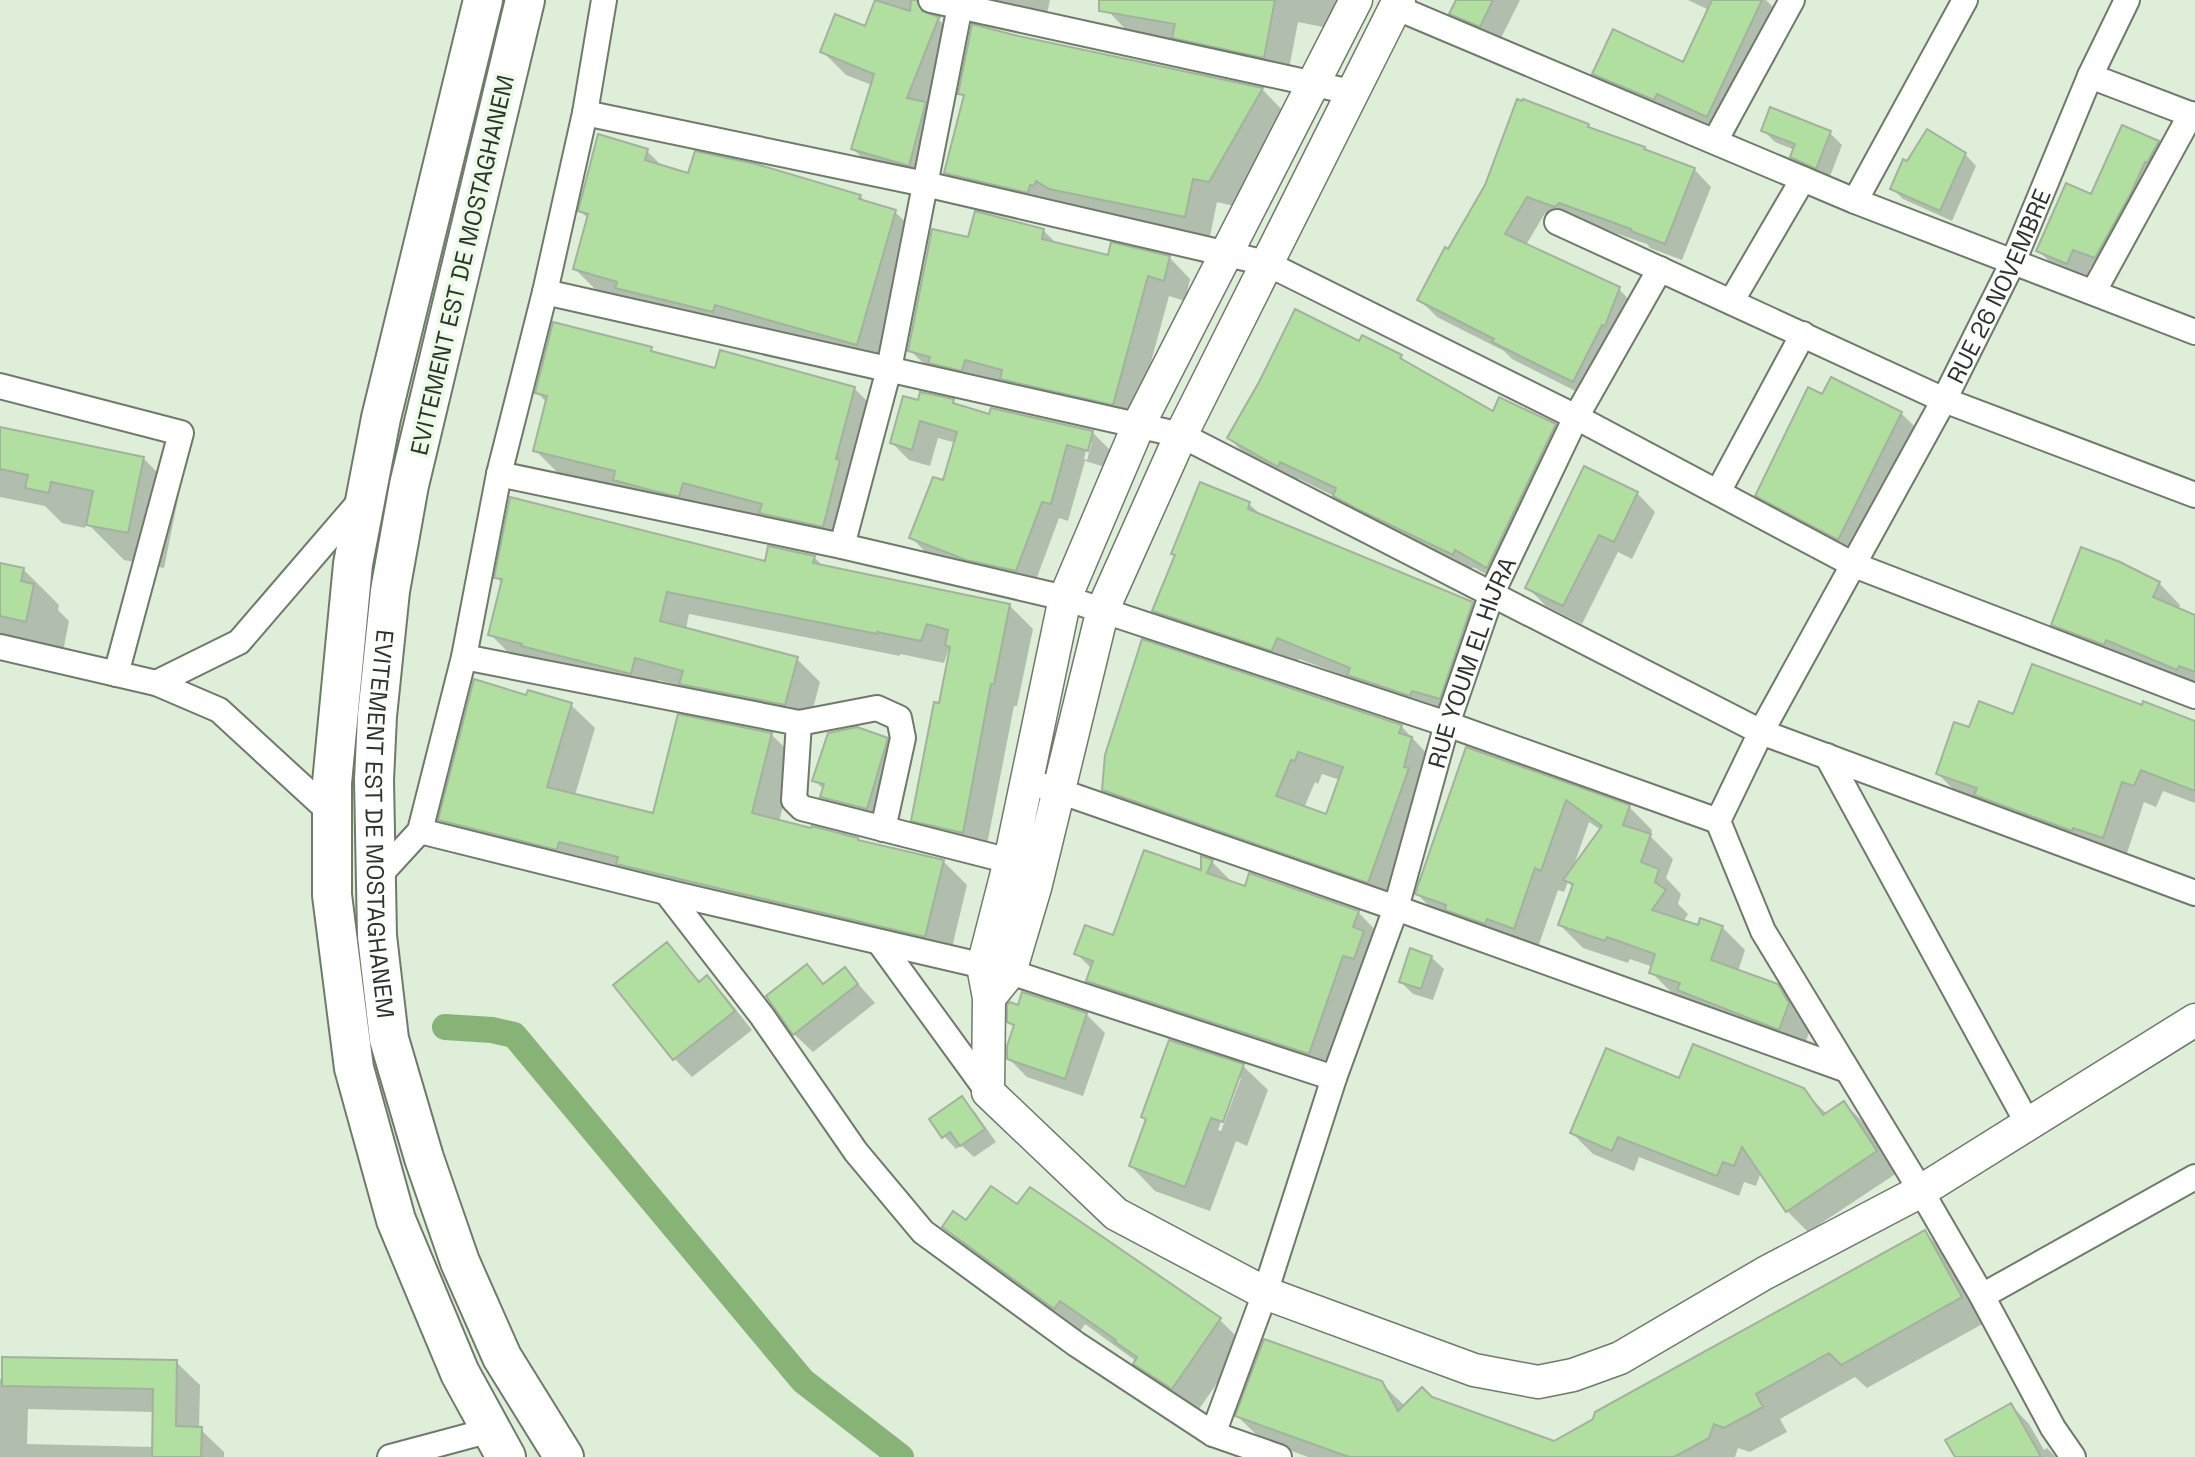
<svg xmlns="http://www.w3.org/2000/svg" width="2195" height="1457" viewBox="0 0 2195 1457" font-family="'Space Grotesk',sans-serif">
  <rect width="100%" height="100%" fill="#deeed9"/>
  <!-- shadow -->
  <path fill="#0003" fill-rule="evenodd" d="M877,0h101l-34,13 -5,7 22,22 -28,146 -56,-16 -24,-23 19,-64 -26,-10 -24,-24 44,-23z
    M981,0h69l-6,27z
    M1109,0h241l-3,15 -16,-3 -3,16 -30,-6 -11,57 -157,-45 -22,-23z
    M1458,0h62l-22,44 -28,-12 -18,-19z
    M1688,0h78l22,22 -56,119 -113,-43 -25,-24 90,-10 25,-54z
    M1262,89l24,25 -52,92 -17,-4 -8,39 -238,-44 -25,-24 19,-75 -5,-5z
    M1588,125l5,5 51,18 4,4 46,17 17,18 -29,73 -32,-12 -3,-4 -70,-24 -3,4 -29,-11 -19,32 93,44 17,18 -45,92 -79,-40 -8,-8 -67,-34 -17,-17 29,-49z
    M2123,127l35,16 18,17 -63,115 -22,-9 -6,15 -29,-13 -18,-18 54,-53z
    M1763,130l67,3 12,12 -13,34 -25,-10 -12,-12 3,-7 -20,-8z
    M647,151l16,16 27,8 170,21 7,7 28,9 24,23 -39,133 -282,-76 -23,-23 14,-50 -9,-8z
    M1965,154l11,12 -24,55 -49,-22 -11,-11z
    M1043,230l15,15 51,12 61,1 20,21 -5,22 -16,-5 -35,128 -203,-53 -21,-21 59,-110z
    M1363,338l38,19 8,8 85,48 61,13 18,18 -67,141 -33,-18 -2,4 -118,-57 -17,-17 -37,-18 -3,5 -49,-28 -18,-18 131,-94z
    M651,349l6,6 59,15 138,18 25,25 -32,137 -287,-75 -25,-25 12,-47 -10,-11z
    M1823,396l78,17 25,25 -63,125 -81,-43 -24,-25z
    M953,401l7,6 30,9 102,16 18,18 -5,17 -20,-6 -17,60 -9,-3 -26,70 -104,-32 -17,-18 32,-55 12,-40 -18,-5 -8,28 -21,-6 -17,-17 27,-41zM1088,442h4l-5,18 -3,-1z
    M0,429l143,29 36,36 -15,74 -40,-8 -38,-38 -1,6 -23,-5 -17,-17 -45,-9z
    M1637,493l18,19 -23,47 -14,-7 -36,72 -36,-18 -19,-19z
    M1249,504l13,12 210,87 22,22 -33,95 -162,-61 -5,12 -118,-39 -22,-21z
    M814,557l11,11 184,37 24,24 -16,77h-3l-29,149 -49,-12 -23,-23 38,-172h-2l-5,15 -44,-9v2l-211,-42 -3,15 111,30 23,23 -12,45 -104,-20 -19,-20 -27,-7 -4,16 -141,-39 -23,-23 12,-51 -6,-6 270,-13z
    M0,564l23,5 36,36 -1,5 11,11 -7,36 -62,-14z
    M2159,583l21,22 -2,5 17,7v71l-121,-42 -21,-22z
    M528,698l43,7 24,23 -20,67 79,20 117,-81 24,24 -16,64 164,39 24,24 -18,75 -485,-117 -24,-23z
    M2143,707l52,16v80l-32,-12 -7,16 -12,-5 -19,57 -165,-63 -22,-22 32,-45 44,-13z
    M1401,726l34,36 -43,143 -265,-92 -23,-24zM1322,774l18,6 -13,36 -23,-8 11,-26 3,2z
    M887,738l18,19 -19,70 -45,-12 -19,-18 2,-7 -10,-10z
    M1467,749l162,58 23,23 -2,6 23,23 -7,19 15,16 -3,10 10,10 -5,8 16,5h23l23,23 -7,21 39,14 23,24 11,18 -9,25 -128,-57 -23,-23 2,-5 -23,-8 -2,4 -45,-15 -23,-23 13,-38 -5,-5 -4,10 -6,-2 -21,60 -97,-33 -23,-23zM1589,822l12,8 -28,38z
    M1212,862l22,22 124,28 23,24 -49,141 -220,-73 -24,-23 4,-12 -16,-16 38,-15 88,-65z
    M667,945l34,38 6,-5 18,18 27,34 -60,47 -18,-19z
    M1431,957l13,12 -11,31 -20,-6 -12,-12z
    M807,966l18,19 20,-16 30,34 -62,49 -19,-18z
    M1019,1007l67,7 19,19 -22,63 -56,-19 -19,-19 7,-30 -6,-7z
    M1243,1066l25,24 -21,56 -11,-5 -26,70 -55,-20 -24,-25zM1237,1078h4l-20,53 -3,-1z
    M1680,1081l123,9 24,24 17,-11 21,21 32,49 -89,59 -21,-21 -26,-39 -5,14 -12,-4 -5,14 -100,-39 -5,14 -41,-17 -21,-21z
    M962,1099l12,12 22,31 -22,15 -13,-12 -5,4 -12,-13z
    M1018,1206l201,113 25,25 -47,68 -37,-24 -25,-25 1,-2 -51,-37 -6,9 -110,-81 -25,-25 23,-4z
    M1925,1232l24,25 37,65 -119,66 -12,-11 -75,42 7,13 -37,20 -12,-4 -3,9h-427l-46,-17 -25,-24 144,-33 24,23 26,-8 123,44z
    M176,1362l24,23 -1,43 25,24v5h-224v-78zM28,1409l126,3v35l-127,-3z
    M2011,1405l18,19 15,26 3,-2 9,9h-99z"/>
  <g fill="none" stroke-linecap="round" stroke-linejoin="round">
    <!-- canal -->
    <path stroke="#87b376" stroke-width="26" d="M445,1027l47,3 22,5 289,346 98,76"/>
  </g>
  <!-- building -->
  <path fill="#b0dfa0" stroke="#a3b29e" stroke-width="2" fill-rule="evenodd" d="M875,0l35,11 1,-11h6l5,11 17,6 -32,81 19,4 -17,64 -58,-17 23,-75 -54,-22 15,-38 30,12z
    M1099,0h176l-11,58 -92,-20 3,-14 -76,-13z
    M1456,0h37l-13,27 -31,-13z
    M1712,0h50l-55,117 -50,-23 -3,6 -62,-26 21,-45 70,33z
    M972,24l42,11 249,53 -54,94 -16,-3 -8,38 -136,-28 -13,-8 -2,5 -4,-1 -2,8 -84,-20 20,-78 -6,-1z
    M1517,99l5,2 1,-2 66,25 -1,3 57,20 -1,2 51,19 -30,76 -34,-13v-2l-72,-26 -4,4 -28,-10 -22,37 115,53 -15,39 -3,-1 -29,57 -81,-40 2,-3 -77,-39 28,-53 3,2 37,-64z
    M1770,107l61,24 -15,38 -26,-12 5,-13 -34,-13z
    M2122,125l37,16 -12,22 -2,-1 -14,31 -36,65 -22,-8 -6,14 -31,-13 30,-68 25,11z
    M1927,129l39,24 -26,58 -50,-22 13,-30 4,2z
    M598,134l50,15 -3,11 43,13 7,-22 61,13 105,31 -2,4 37,11 -39,135 -142,-40 -2,7 -98,-24 2,-6 -44,-13 15,-55 -10,-3z
    M975,211l69,18 -2,10 66,16 3,-13 59,14 -6,25 -16,-5 -35,129 -113,-26 2,-9 -37,-10 -3,11 -34,-8 2,-6 -22,-6 24,-122 36,8z
    M1295,309l64,32 3,-6 40,20 -2,3 93,53 6,-14 57,27 -69,144 -32,-18 -2,5 -96,-46 -24,-13 3,-8 -56,-26 -2,5 -51,-29 32,-56z
    M553,322l99,25 -1,4 64,17 5,-18 135,37 -19,72 4,1 -17,67 -64,-14 3,-9 -79,-21 -4,14 -25,-6 -41,-11 2,-9 -82,-20 14,-55 -12,-3z
    M1831,377l71,35 -64,128 -83,-44 53,-109 14,7z
    M920,392l34,7 -1,4 36,11 2,-6 102,23 -5,20 -21,-6 -16,59 -9,-2 -26,69 -50,-11 -57,-22 24,-61 10,3 14,-48 -37,-11 -8,29 -22,-7 13,-47 15,4z
    M0,427l144,30 -16,76 -42,-8 7,-34 -42,-9 -2,11 -24,-5 3,-13 -28,-6z
    M1584,466l54,26 -24,50 -15,-7 -36,71 -38,-18z
    M1200,482l50,20 -2,7 225,93 -33,97 -28,-8 -2,5 -63,-21 3,-7 -73,-30 -5,13 -120,-40 23,-56 -4,-1z
    M510,497l255,64 3,-15 47,10 -2,7 197,41 -16,80h-3l-28,149 -52,-12 23,-119 5,1 11,-56 -5,-2 3,-15 -21,-6 -6,17 -44,-9v2l-210,-42 -7,29 138,36 -13,48 -106,-21 4,-13 -48,-13 -4,16 -110,-28 1,-2 -34,-9 14,-56 -8,-1z
    M2081,547l39,15 40,20 -7,15 42,18v57l-16,-6 -2,4 -71,-30 -2,5 -53,-20z
    M0,563l24,5 -3,13 13,3 -8,38 -26,-6z
    M1142,639l260,86 -3,8 13,4 -8,30 5,1 -41,115 -266,-93 3,-35zM1298,752l45,15 -17,47 -50,-18 15,-36 4,1z
    M2032,664l110,41 1,-4 52,20v70l-54,-21 -7,16 -12,-4 -19,56 -30,-10 -1,3 -98,-36 3,-7 -41,-14 18,-52 15,5 10,-26 34,13z
    M474,679l52,16 2,-5 44,13 -25,84 106,26 25,-99 94,19 -20,80 59,15 1,-2 46,12v2l86,20 -19,77 -309,-73 2,-7 -59,-15 -2,8 -119,-30z
    M857,727l31,11 -21,71 -47,-12 4,-13 -12,-3 16,-48z
    M1466,747l164,58 -7,20 28,9 -10,28 18,7 -4,13 11,8 -14,20 46,15 2,-7 23,8 -12,34 67,24 11,19 -10,27 -102,-40 3,-7 -31,-10 6,-19 -48,-17 -2,4 -47,-16 15,-41 -10,-4 39,-54 -36,-26 -25,71 -6,-3 -21,61 -27,-10 -2,5 -40,-14 1,-5 -31,-11z
    M1144,850l57,20v-14l12,4 -6,13 38,13 4,-13 110,38 -6,16 11,4 -10,28 -11,-3 -34,98 -223,-73 7,-20 -19,-7 11,-29 28,10z
    M667,942l32,40 8,-7 28,36 -62,49 -60,-75z
    M1410,948l22,8 -11,33 -22,-7z
    M807,964l16,20 22,-17 13,17 -65,51 -27,-39z
    M1022,992l65,21 -22,66 -58,-20v-13l7,-21 -7,-3v-17l3,-3 8,3z
    M1169,1040l75,24 -21,58 -12,-4 -26,69 -56,-21 17,-47 -5,-2z
    M1693,1044l111,44 19,27 21,-14 33,50 -91,61 -44,-65 -8,19 -11,-4 -6,14 -99,-39 -6,14 -42,-18 36,-85 73,30z
    M962,1096l23,33 -25,17 -10,-14 -8,6 -13,-19z
    M991,1186l26,18 13,-17 191,131 -49,71 -39,-25 4,-7 -22,-15 1,-2 -56,-39 -6,8 -112,-82 11,-16 13,9z
    M1925,1230l37,67 -121,68 -12,-12 -73,41 7,13 -39,21 -10,-4 -5,14 -35,19h-325l-114,-41 29,-77 118,42 16,30 24,-24 10,10 122,44 39,-22 2,-7z
    M2,1357l175,3 -1,66 26,1 -1,30h-49l1,-68 -151,-3z
    M2011,1403l30,54h-86l-10,-17z"/>
  <g fill="none" stroke-linecap="round" stroke-linejoin="round">
    <defs>
      <g id="minor">
        <path d="M931,0l420,92"/>
        <path d="M1395,7l460,194 340,131"/>
        <path d="M2090,76l105,40"/>
        <path d="M585,113l340,71 341,79 310,154 278,148 341,131"/>
        <path d="M1715,141l77,-141"/>
        <path d="M1855,201l110,-201"/>
        <path d="M1557,222l387,178 251,95"/>
        <path d="M2094,291l97,-177"/>
        <path d="M545,292l636,143 580,297 434,161"/>
        <path d="M1731,302l72,-123"/>
        <path d="M0,386l181,47 -65,241"/>
        <path d="M499,474l343,72 223,52 382,126 271,97"/>
        <path d="M1718,492l85,-158"/>
        <path d="M842,546l47,-177 71,-363"/>
        <path d="M0,647l156,36"/>
        <path d="M464,657l335,66 -5,77 8,8 208,53"/>
        <path d="M799,723l78,-15 22,10 4,20 -20,91"/>
        <path d="M1827,756l201,368"/>
        <path d="M1027,781l32,10 337,117 451,162"/>
        <path d="M332,814l-113,-104 -63,-27 83,-41 123,-143"/>
        <path d="M420,831l246,61 344,80 324,106"/>
        <path d="M376,879l44,-48 44,-174 35,-183 46,-182 40,-179 19,-113"/>
        <path d="M666,892l96,124 94,136 67,80 153,112 137,90 66,23"/>
        <path d="M879,942l109,150"/>
        <path d="M1982,1296l213,-119"/>
        <path id="s1" d="M1213,1434l52,-141 69,-215 62,-170 51,-184 45,-131 84,-176 84,-148"/>
        <path d="M390,1457l101,-27"/>
        <path id="s2" d="M2073,1457l-20,-29 -71,-132 -61,-105 -158,-260 -45,-110 43,-89 183,-332 69,-138 77,-186 37,-76"/>
      </g>
      <path id="tertiary" d="M1356,0l-217,424 -74,174 -55,263 -27,105 6,32 -1,94 128,122 149,79 209,77 64,12 35,-7 47,-17 145,-85 156,-82 274,-171
        M989,998l21,-26 25,-84 68,-279 78,-174 218,-435"/>
      <g id="trunk">
        <path d="M483,0l-102,418 -28,146 -21,219v112l22,173 42,152 64,153 46,84"/>
        <path id="s3" d="M525,0l-116,485 -19,106 -13,125 -3,64 3,156 12,103 35,119 36,104 42,95 62,100"/>
      </g>
    </defs>
    <!-- minor casing -->
    <use href="#minor" stroke="#6d7b68" stroke-width="28"/>
    <!-- tertiary casing -->
    <use href="#tertiary" stroke="#6d7b68" stroke-width="35"/>
    <!-- trunk casing -->
    <use href="#trunk" stroke="#6d7b68" stroke-width="42"/>
    <!-- minor -->
    <use href="#minor" stroke="#fff" stroke-width="24"/>
    <!-- tertiary -->
    <use href="#tertiary" stroke="#fff" stroke-width="32"/>
    <!-- trunk -->
    <use href="#trunk" stroke="#fff" stroke-width="38"/>
  </g>
  <g text-anchor="middle" dominant-baseline="central" stroke-width="7" stroke-linejoin="round" paint-order="stroke">
    <!-- street labels -->
    <g font-size="24" fill="#2d332b" stroke="#ecfbe6">
      <text transform="translate(462 265) rotate(-77)">EVITEMENT EST DE MOSTAGHANEM</text>
      <text stroke="none"><textPath href="#s2" startOffset="1334">RUE 26 NOVEMBRE</textPath></text>
      <text stroke="none"><textPath href="#s1" startOffset="814">RUE YOUM EL HIJRA</textPath></text>
      <text stroke="none"><textPath href="#s3" startOffset="840">EVITEMENT EST DE MOSTAGHANEM</textPath></text>
    </g>
  </g>
</svg>
